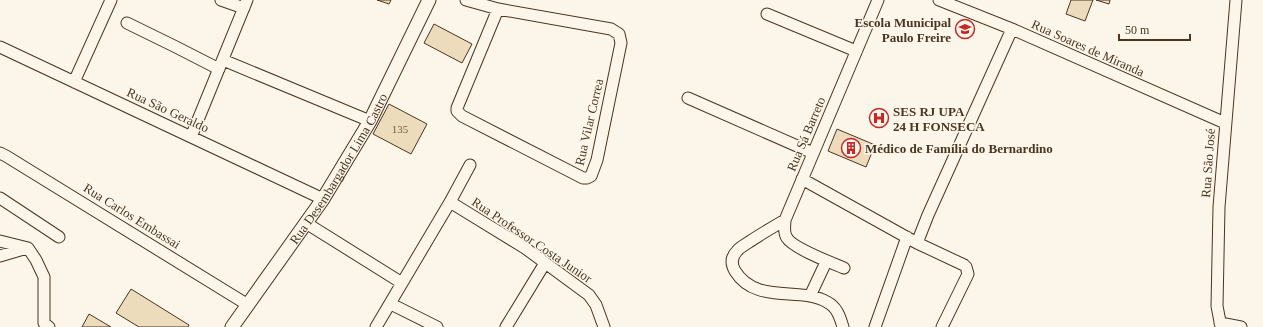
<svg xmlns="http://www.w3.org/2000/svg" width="1263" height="327" viewBox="0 0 1263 327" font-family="'Times New Roman',serif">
  <rect width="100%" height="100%" fill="#fbf6e9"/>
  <!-- building -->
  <path fill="#ecdcbc" stroke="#4a3520" d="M377,0h14l-2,4z
    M1071,0h22l-8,21 -19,-7z
    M1096,0h14l-1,4z
    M434,24l38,20 -10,19 -38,-20z
    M389,104l38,20 -16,30 -38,-20z
    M837,129l38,16 -9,22 -38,-16z
    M131,289l58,36 -1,2h-49l-23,-14z
    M89,314l22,13h-29z"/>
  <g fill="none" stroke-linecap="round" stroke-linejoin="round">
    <defs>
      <path id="minor" d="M221,0l23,8
        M466,0l32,9 113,20 8,5 2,9 -24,117 -6,16 -4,2h-4l-121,-62 -5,-5v-3l41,-99
        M939,0l73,29 213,94
        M767,14l89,37
        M127,23l49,24 43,22
        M0,47l323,152
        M223,60l147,61
        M74,82l37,-82
        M688,98l125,55
        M191,137l56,-137
        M0,153l6,3 242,149
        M802,179l115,64 11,-28 84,-186
        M0,198l59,39
        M450,202l75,46 64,47 7,10 8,22
        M785,220c-12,7 -24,14 -36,22 -4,3 -9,5 -12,9 -6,6 -6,13 -2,20 21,34 65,15 92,31 10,5 13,15 16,25
        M306,223l96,60
        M0,241l28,7 8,12 8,17v46l5,4
        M917,243l47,22 2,2 2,7 -26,53
        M0,256l27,-8
        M844,268c-12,-5 -51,-20 -57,-30 -4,-5 -2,-13 -2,-18l93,-220
        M810,296l16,-34
        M391,304l46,23
        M1220,323l21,4
        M376,327l74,-125 20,-37
        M506,327l39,-64
        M875,327l32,-90
        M1221,327l-4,-21 2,-99 17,-207"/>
      <g id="major">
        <path id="s1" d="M232,327l91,-128 47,-78 59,-121"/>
      </g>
    </defs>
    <!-- minor casing -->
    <use href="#minor" stroke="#4a3520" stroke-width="13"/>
    <!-- major casing -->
    <use href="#major" stroke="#4a3520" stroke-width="15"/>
    <!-- minor -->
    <use href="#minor" stroke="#fbf6e9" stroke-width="11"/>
    <!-- major -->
    <use href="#major" stroke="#fbf6e9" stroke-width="13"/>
  </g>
  <!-- icons -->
  <defs>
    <symbol id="school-ring" viewBox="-11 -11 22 22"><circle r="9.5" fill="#fbf6e9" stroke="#c62828" stroke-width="1.5"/><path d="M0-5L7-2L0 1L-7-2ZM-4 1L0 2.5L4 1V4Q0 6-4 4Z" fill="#c62828"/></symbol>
    <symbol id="hospital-ring" viewBox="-11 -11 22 22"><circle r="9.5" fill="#fbf6e9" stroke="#c62828" stroke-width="1.5"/><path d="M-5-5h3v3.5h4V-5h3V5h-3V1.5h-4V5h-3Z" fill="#c62828"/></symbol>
    <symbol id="building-ring" viewBox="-11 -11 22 22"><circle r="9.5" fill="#fbf6e9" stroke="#c62828" stroke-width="1.5"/><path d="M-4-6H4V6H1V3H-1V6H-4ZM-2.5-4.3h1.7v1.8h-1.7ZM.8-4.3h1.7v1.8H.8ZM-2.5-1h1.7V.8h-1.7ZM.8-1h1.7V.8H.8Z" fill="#c62828"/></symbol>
  </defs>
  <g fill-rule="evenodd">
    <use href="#school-ring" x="954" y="18" width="22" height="22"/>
    <use href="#hospital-ring" x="868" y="107" width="22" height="22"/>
    <use href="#building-ring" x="840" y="137" width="22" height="22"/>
  </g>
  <g text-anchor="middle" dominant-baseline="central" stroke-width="3" stroke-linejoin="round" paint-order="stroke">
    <!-- number labels -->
    <g font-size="11" fill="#725f47">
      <text x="400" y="129">135</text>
    </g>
    <!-- poi labels -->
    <g font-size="13" font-weight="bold" fill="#4a3520" stroke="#fbf6e9" text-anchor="start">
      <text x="951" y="22" text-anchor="end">Escola Municipal<tspan x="951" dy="15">Paulo Freire</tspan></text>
      <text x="893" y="111">SES RJ UPA<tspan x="893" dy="15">24 H FONSECA</tspan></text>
      <text x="865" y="148">Médico de Família do Bernardino</text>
    </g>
    <!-- street labels -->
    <g font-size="13" fill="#4a3520" stroke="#fbf6e9">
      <text transform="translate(1088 48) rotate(24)">Rua Soares de Miranda</text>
      <text transform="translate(168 110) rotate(25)">Rua São Geraldo</text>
      <text transform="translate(589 122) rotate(-77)">Rua Vilar Correa</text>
      <text transform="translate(806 134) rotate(-67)">Rua Sá Barreto</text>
      <text transform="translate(1208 163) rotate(-86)">Rua São José</text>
      <text stroke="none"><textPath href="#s1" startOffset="191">Rua Desembargador Lima Castro</textPath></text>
      <text transform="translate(132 216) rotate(32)">Rua Carlos Embassai</text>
      <text transform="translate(532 240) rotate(34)">Rua Professor Costa Junior</text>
    </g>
  </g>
  <!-- scale -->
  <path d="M1119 34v6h71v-6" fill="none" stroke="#4a3520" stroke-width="2"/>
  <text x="1125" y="34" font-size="12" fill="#4a3520" stroke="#fbf6e9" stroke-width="3" paint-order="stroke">50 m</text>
</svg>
